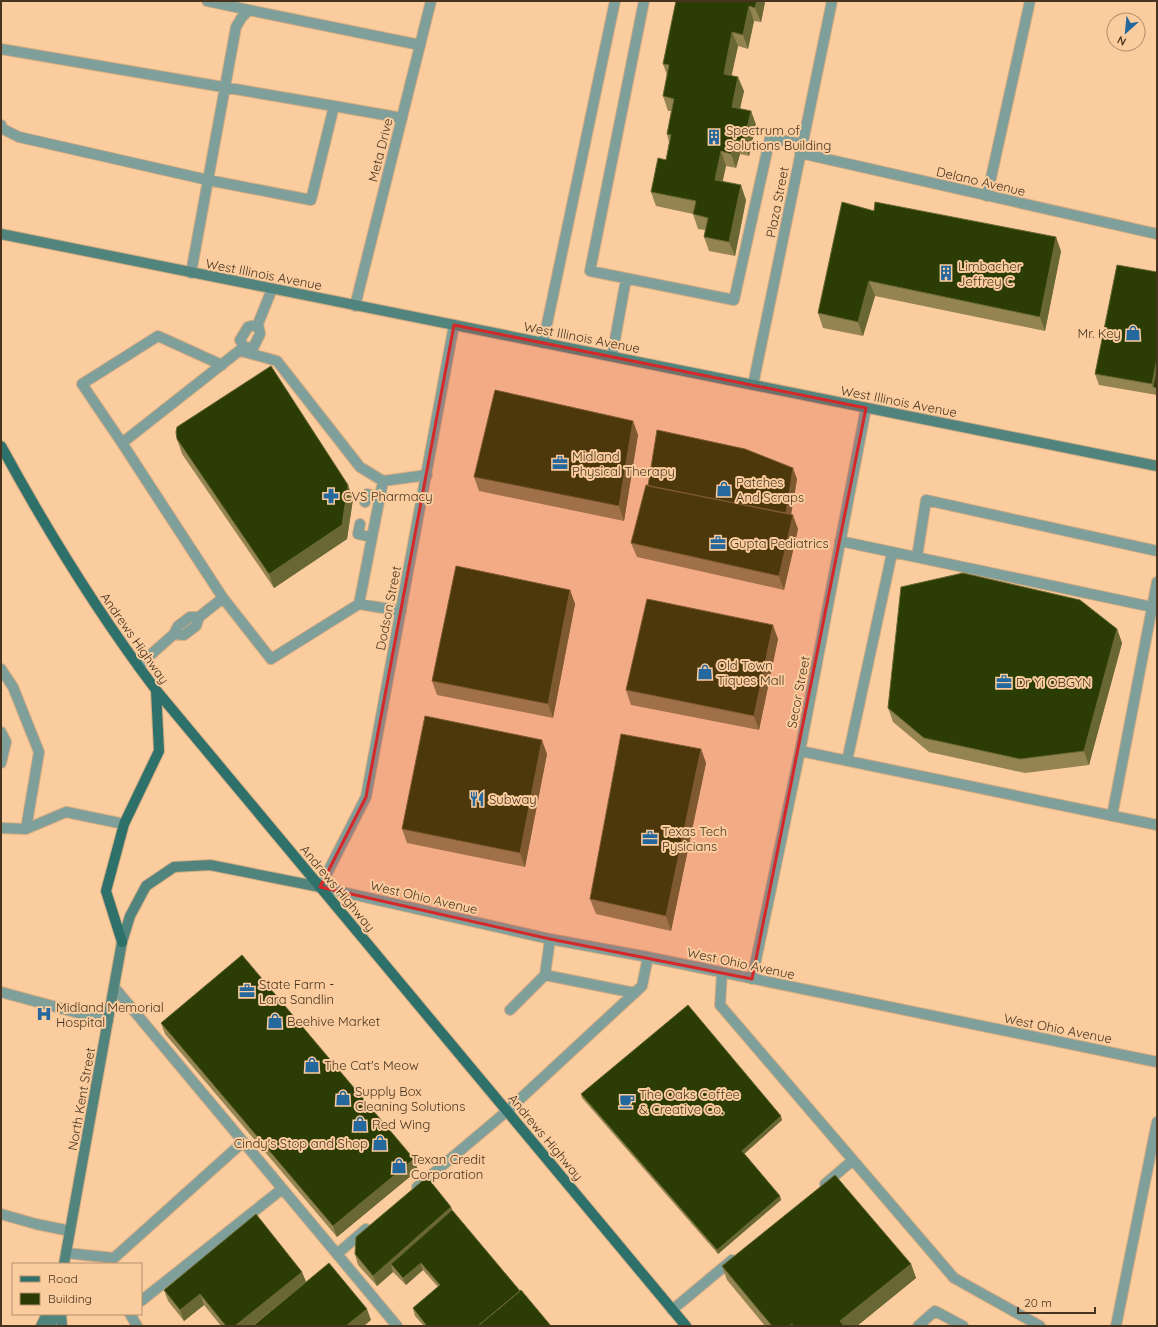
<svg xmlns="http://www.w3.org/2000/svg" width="1158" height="1327" viewBox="0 0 1158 1327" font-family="Quicksand,sans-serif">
  <rect width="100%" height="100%" fill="#fbcc9e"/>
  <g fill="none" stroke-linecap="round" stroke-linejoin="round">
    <defs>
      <path id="service" d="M207,1l42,9
        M644,1l-54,270 144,29 36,-162 32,6
        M1,49l333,57
        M1,125l2,4 16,8 189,43 103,20 23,-94 68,12
        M987,196l43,-195
        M191,273l45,-246 6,-10 7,-7 171,35
        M543,343l72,-342
        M244,347l9,1 7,-14 -2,-10 14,-35
        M244,347l-4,-7 8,-13 10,-3
        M241,351l36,10 83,106 23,14
        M612,356l14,-77
        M122,443l-40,-59 76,-48 64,29
        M365,502l2,-8 13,3
        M360,524l-2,10 14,3
        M840,541l312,66
        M917,557l9,-57 231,51
        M223,598l-101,-155 122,-96
        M359,604l24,-123 44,-6
        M174,634l10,1 12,-9 3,-9 24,-19 48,61 88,-55 42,7
        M138,666l36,-32 4,-8 12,-9h9
        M1,669l12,18 26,65 -13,77
        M1,732l5,10 -5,21
        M800,751l357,74
        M847,761l45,-208
        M1112,816l45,-234
        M1,828l25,1 40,-17 58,12
        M722,973l-2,32 234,273 86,48
        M545,975l90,18
        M114,987l223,267 29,-25
        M1,992l107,29
        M510,1010l35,-35 5,-36
        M825,1184l28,-24
        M417,1187l90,-76 135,-125 6,-29
        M66,1253l48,5 129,-116
        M337,1254l60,72
        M141,1301l141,-112
        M672,1310l60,-50
        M130,1314l7,12
        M918,1326l17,-15 28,15
        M1116,1326l41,-204"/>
      <path id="minor" d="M800,153l357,81
        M355,306l76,-305
        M454,325l-88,472 -46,90 230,52 98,18 509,105
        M753,385l79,-384
        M752,979l48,-228 66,-343
        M1,1214l35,10 34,7"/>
      <path id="secondary" d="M1,234l1156,232
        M64,1264l58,-322 8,-26 16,-30 28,-19 36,-2 110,22
        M61,1314l1,12
        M41,1326l6,-12
        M51,1326l2,-12"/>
      <path id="primary" d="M1,446c47,86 96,166 155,244l530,636
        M122,942l-16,-51 18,-67 35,-73 -3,-61"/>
    </defs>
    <!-- service casing -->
    <use href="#service" stroke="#d3ab82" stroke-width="12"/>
    <!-- minor casing -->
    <use href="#minor" stroke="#d3ab82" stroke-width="12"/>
    <!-- secondary casing -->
    <use href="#secondary" stroke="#d3ab82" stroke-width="12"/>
    <!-- primary casing -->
    <use href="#primary" stroke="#d3ab82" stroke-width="12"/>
    <!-- service -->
    <use href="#service" stroke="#7f9f9b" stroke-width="10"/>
    <!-- minor -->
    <use href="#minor" stroke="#7f9f9b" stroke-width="10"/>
    <!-- secondary -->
    <use href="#secondary" stroke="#52847e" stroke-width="10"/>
    <!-- primary -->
    <use href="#primary" stroke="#2e706a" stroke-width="10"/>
  </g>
  <!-- wall -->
  <path fill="#938452" d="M676,1l89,1 -4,20 -7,-1 -6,28 -10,-3 -7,29 13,16 -4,18 11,2 5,14 -7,31 -9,-2 -4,14 -10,-2 -4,16 24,18 -11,56 -26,-5 -5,-14 1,-7 -7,-1 -5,-15 -37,-8 -5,-14 15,-32 3,-18 -2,-8 4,-23h-3l-5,-15 4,-21 -4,-11z
    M874,211l187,40 -16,80 -170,-35 -12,40 -40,-8 -5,-15z
    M1157,272v123l-58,-10 -4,-11z
    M633,421l5,14 -14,86 -145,-30 -5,-14z
    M177,439l176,60 -6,40 -73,49 -92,-134z
    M797,479l-6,36 7,14 -14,61 -147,-33 -6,-14 17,-57z
    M570,590l5,14 -22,114 -116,-23 -5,-14z
    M1117,629l5,14 -33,122 -64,8 -96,-21 -36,-30 -5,-14z
    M778,639l-19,91 -128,-25 -5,-15z
    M701,749l5,14 -35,168 -75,-17 -6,-15z
    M547,754l-22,113 -118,-24 -5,-14z
    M161,1023l257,147 -81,67 -172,-203z
    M581,1094l201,26 -38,34 36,42 1,4 -63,54 -136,-156z
    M451,1207l1,3 68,81 31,35h-127l-9,-10 -2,-8 25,-21 -15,-17 -17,15 -13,-13 -16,14 -19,-21 -3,-11z
    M911,1264l5,14 -59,48h-92l-38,-46 -5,-14z
    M302,1272l4,10 65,38 -119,6h-31l-17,-21 -20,16 -16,-20 -4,-11z"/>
  <!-- shaded-wall -->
  <path fill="#696733" d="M757,1h8v1l-4,20 -6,-14z
    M749,6l5,15 -6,28 -5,-14z
    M732,32l6,14 -9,42 -5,-14z
    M738,77l6,14 -7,30 -5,-14z
    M751,111l5,14 -7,31 -5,-14z
    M734,140l6,14 -4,14 -5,-14z
    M721,151l5,15 -6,28 -5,-14z
    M741,185l5,15 -11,56 -6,-14z
    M1056,237l5,14 -16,80 -5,-14z
    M869,281l6,15 -12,40 -5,-14z
    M1157,358v30l-4,-1 -1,-3z
    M633,421l5,14 -14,86 -5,-15z
    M793,468l4,11 -8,48 -4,-11z
    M348,485l5,14 -6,40 -73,49 -5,-14z
    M793,515l5,14 -14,61 -5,-14z
    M570,590l5,14 -22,114 -5,-14z
    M773,625l5,14 -19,91 -5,-14z
    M1117,629l5,14 -33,122 -5,-14z
    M542,740l5,14 -22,113 -5,-14z
    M701,749l5,14 -35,168 -5,-15z
    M781,1116l1,4 -39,35 -1,-4z
    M414,1159l4,11 -81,67 -4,-11z
    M780,1196l1,4 -63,54 -1,-4z
    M451,1207l4,11 -64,46 2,8 -16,14 -4,-10z
    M421,1263l2,7 -17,15 -3,-7z
    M911,1264l5,14 -59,48h-15l-2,-5z
    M302,1272l4,10 -54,44h-17z
    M200,1294l4,11 -20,16 -4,-11z
    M367,1309l4,11 -7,6h-18z"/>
  <!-- building -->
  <path fill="#2b3c05" stroke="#696733" d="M676,1h81l-2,7 -6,-2 -6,29 -11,-3 -8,42 14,3 -6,30 19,4 -7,31 -10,-2 -3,14 -10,-3 -6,29 26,5 -12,57 -25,-5 4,-19 -15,-4 3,-13 -45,-9 7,-34 8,2 5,-25 -4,-1 7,-35 -11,-3 6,-31 -6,-1z
    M842,202l32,9 1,-9 181,35 -16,80 -171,-36 -11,41 -40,-9z
    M1117,265l40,7v86l-5,26 -57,-10z
    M271,366l77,119 -6,40 -73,49 -92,-135 -1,-7 1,-5z
    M1157,368v20l-4,-1z
    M495,390l138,31 -14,85 -145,-29z
    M657,430l88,19 48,19 -7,45 -138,-27z
    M646,485l147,30 -14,61 -148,-33z
    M456,566l114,24 -22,114 -116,-23z
    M963,573l117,27 37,29 -33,122 -64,8 -96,-21 -36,-30 13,-121z
    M647,599l126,26 -19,91 -128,-26z
    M425,716l117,24 -22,113 -118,-24z
    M621,734l80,15 -35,167 -76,-17z
    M242,955l172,204 -81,67 -172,-203z
    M688,1005l93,111 -39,35 38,45 -63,54 -136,-156z
    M835,1175l76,89 -71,57 4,5h-50l-2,-2 -3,2h-17l-50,-60z
    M427,1177l24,30 -78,69 -18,-22 1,-17z
    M452,1210l68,81 -42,35h-51l-14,-18 27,-23 -19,-22 -18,15 -12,-14z
    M256,1214l46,58 -67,54h-9l-26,-32 -20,16 -16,-20z
    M329,1263l38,46 -21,17h-93z
    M521,1290l30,36h-73z"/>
  <!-- marked area -->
  <path fill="#d62828" fill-opacity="0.2" stroke="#d62828" stroke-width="3" stroke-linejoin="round" d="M454,325l412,83 -114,571 -202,-40 -230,-52 46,-90z"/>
  <!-- icons -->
  <defs>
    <symbol id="building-bare" viewBox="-9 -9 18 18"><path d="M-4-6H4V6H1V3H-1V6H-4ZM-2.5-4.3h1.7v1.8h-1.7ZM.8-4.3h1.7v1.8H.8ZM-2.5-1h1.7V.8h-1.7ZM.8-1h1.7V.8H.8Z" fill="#25689d" stroke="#fbcc9e" stroke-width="2.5" paint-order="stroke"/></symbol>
    <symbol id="shop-bare" viewBox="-9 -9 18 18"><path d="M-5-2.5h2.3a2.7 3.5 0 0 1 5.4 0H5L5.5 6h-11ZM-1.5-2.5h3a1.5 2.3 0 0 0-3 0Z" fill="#25689d" stroke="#fbcc9e" stroke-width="2.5" paint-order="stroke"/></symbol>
    <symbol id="office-bare" viewBox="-9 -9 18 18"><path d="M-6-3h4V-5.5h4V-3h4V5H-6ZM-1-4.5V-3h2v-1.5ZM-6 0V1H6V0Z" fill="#25689d" stroke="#fbcc9e" stroke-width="2.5" paint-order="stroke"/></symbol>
    <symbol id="pharmacy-bare" viewBox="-9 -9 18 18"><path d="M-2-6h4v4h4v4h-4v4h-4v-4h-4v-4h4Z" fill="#25689d" stroke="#fbcc9e" stroke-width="2.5" paint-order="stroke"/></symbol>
    <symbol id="restaurant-bare" viewBox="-9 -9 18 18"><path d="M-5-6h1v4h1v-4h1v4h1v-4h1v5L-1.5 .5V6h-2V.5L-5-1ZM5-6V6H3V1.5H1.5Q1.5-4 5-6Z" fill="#25689d" stroke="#fbcc9e" stroke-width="2.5" paint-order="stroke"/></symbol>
    <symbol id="hospital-bare" viewBox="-9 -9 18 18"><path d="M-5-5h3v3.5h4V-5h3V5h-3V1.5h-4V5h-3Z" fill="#25689d" stroke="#fbcc9e" stroke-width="2.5" paint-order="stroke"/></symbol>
    <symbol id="cafe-bare" viewBox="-9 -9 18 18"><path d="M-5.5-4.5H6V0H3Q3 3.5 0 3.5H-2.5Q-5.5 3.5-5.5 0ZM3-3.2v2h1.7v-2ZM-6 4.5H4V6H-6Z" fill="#25689d" stroke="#fbcc9e" stroke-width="2.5" paint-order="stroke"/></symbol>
  </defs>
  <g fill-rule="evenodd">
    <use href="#building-bare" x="703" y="126" width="22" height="22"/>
    <use href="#building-bare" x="935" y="262" width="22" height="22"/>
    <use href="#shop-bare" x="1122" y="322" width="22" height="22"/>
    <use href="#office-bare" x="549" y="452" width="22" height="22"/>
    <use href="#shop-bare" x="713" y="478" width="22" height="22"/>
    <use href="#pharmacy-bare" x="320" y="485" width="22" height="22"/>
    <use href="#office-bare" x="707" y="532" width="22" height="22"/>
    <use href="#shop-bare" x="694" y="661" width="22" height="22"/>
    <use href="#office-bare" x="993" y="671" width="22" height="22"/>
    <use href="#restaurant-bare" x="466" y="788" width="22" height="22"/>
    <use href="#office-bare" x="639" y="827" width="22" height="22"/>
    <use href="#office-bare" x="236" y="980" width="22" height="22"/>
    <use href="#hospital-bare" x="33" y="1003" width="22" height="22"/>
    <use href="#shop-bare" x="264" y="1010" width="22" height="22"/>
    <use href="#shop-bare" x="301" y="1054" width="22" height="22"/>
    <use href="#shop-bare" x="332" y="1087" width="22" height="22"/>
    <use href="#cafe-bare" x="616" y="1090" width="22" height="22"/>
    <use href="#shop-bare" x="349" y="1113" width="22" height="22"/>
    <use href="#shop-bare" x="369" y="1132" width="22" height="22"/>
    <use href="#shop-bare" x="388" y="1155" width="22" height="22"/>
  </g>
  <g text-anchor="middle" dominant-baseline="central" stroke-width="4" stroke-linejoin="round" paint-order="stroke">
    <!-- poi labels -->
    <g font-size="13" fill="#463421" stroke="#fbcc9e" text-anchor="start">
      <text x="726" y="130">Spectrum of<tspan x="726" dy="15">Solutions Building</tspan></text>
      <text x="958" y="266">Limbacher<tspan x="958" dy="15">Jeffrey C</tspan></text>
      <text x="1121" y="333" text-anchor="end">Mr. Key</text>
      <text x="572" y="456">Midland<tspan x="572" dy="15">Physical Therapy</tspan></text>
      <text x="736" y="482">Patches<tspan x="736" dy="15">And Scraps</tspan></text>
      <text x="343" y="496">CVS Pharmacy</text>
      <text x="730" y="543">Gupta Pediatrics</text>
      <text x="717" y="665">Old Town<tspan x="717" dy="15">Tiques Mall</tspan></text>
      <text x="1016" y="682">Dr Yi OBGYN</text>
      <text x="489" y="799">Subway</text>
      <text x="662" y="831">Texas Tech<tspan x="662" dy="15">Pysicians</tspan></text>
      <text x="259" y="984">State Farm -<tspan x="259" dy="15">Lara Sandlin</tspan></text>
      <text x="56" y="1007">Midland Memorial<tspan x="56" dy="15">Hospital</tspan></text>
      <text x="287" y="1021">Beehive Market</text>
      <text x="324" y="1065">The Cat's Meow</text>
      <text x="355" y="1091">Supply Box<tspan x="355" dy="15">Cleaning Solutions</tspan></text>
      <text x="639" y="1094">The Oaks Coffee<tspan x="639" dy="15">&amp; Creative Co.</tspan></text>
      <text x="372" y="1124">Red Wing</text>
      <text x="368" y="1143" text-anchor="end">Cindy's Stop and Shop</text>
      <text x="411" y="1159">Texan Credit<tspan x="411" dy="15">Corporation</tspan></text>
    </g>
    <!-- street labels -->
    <g font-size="13" fill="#463421" stroke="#fbcc9e">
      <text transform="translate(380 150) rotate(-76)">Meta Drive</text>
      <text transform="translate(981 181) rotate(13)">Delano Avenue</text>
      <text transform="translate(777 202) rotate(-79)">Plaza Street</text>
      <text transform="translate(264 274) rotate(11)">West Illinois Avenue</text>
      <text transform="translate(582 337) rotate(11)">West Illinois Avenue</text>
      <text transform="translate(899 401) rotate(11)">West Illinois Avenue</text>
      <text transform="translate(388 608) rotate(-79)">Dodson Street</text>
      <text transform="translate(135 638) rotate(55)">Andrews Highway</text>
      <text transform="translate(798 692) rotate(-79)">Secor Street</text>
      <text transform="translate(338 888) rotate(50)">Andrews Highway</text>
      <text transform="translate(424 897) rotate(13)">West Ohio Avenue</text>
      <text transform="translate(741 963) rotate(12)">West Ohio Avenue</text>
      <text transform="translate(1058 1028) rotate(11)">West Ohio Avenue</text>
      <text transform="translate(81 1099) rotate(-80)">North Kent Street</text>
      <text transform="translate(546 1137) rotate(50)">Andrews Highway</text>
    </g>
  </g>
  <!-- border -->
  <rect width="1158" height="1327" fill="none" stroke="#463421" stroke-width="4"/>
  <!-- legend -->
  <rect x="12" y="1263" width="130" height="52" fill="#fbcc9e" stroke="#b38f6c"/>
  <rect x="20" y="1276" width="20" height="6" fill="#2e706a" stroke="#b38f6c"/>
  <text x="48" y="1283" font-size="12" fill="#463421">Road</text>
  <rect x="20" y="1293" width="20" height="12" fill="#2b3c05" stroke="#b38f6c"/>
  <text x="48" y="1303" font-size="12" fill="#463421">Building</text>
  <!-- north arrow -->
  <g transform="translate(1126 32) rotate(207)"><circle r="19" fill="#fbcc9e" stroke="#b38f6c"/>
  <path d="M0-3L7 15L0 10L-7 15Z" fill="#25689d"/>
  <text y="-6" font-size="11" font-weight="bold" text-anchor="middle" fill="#463421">N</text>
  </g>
  <!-- scale -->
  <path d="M1018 1307v6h77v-6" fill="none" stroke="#463421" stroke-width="2"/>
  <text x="1024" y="1307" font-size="12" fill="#463421" stroke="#fbcc9e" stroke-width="3" paint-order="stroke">20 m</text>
</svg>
